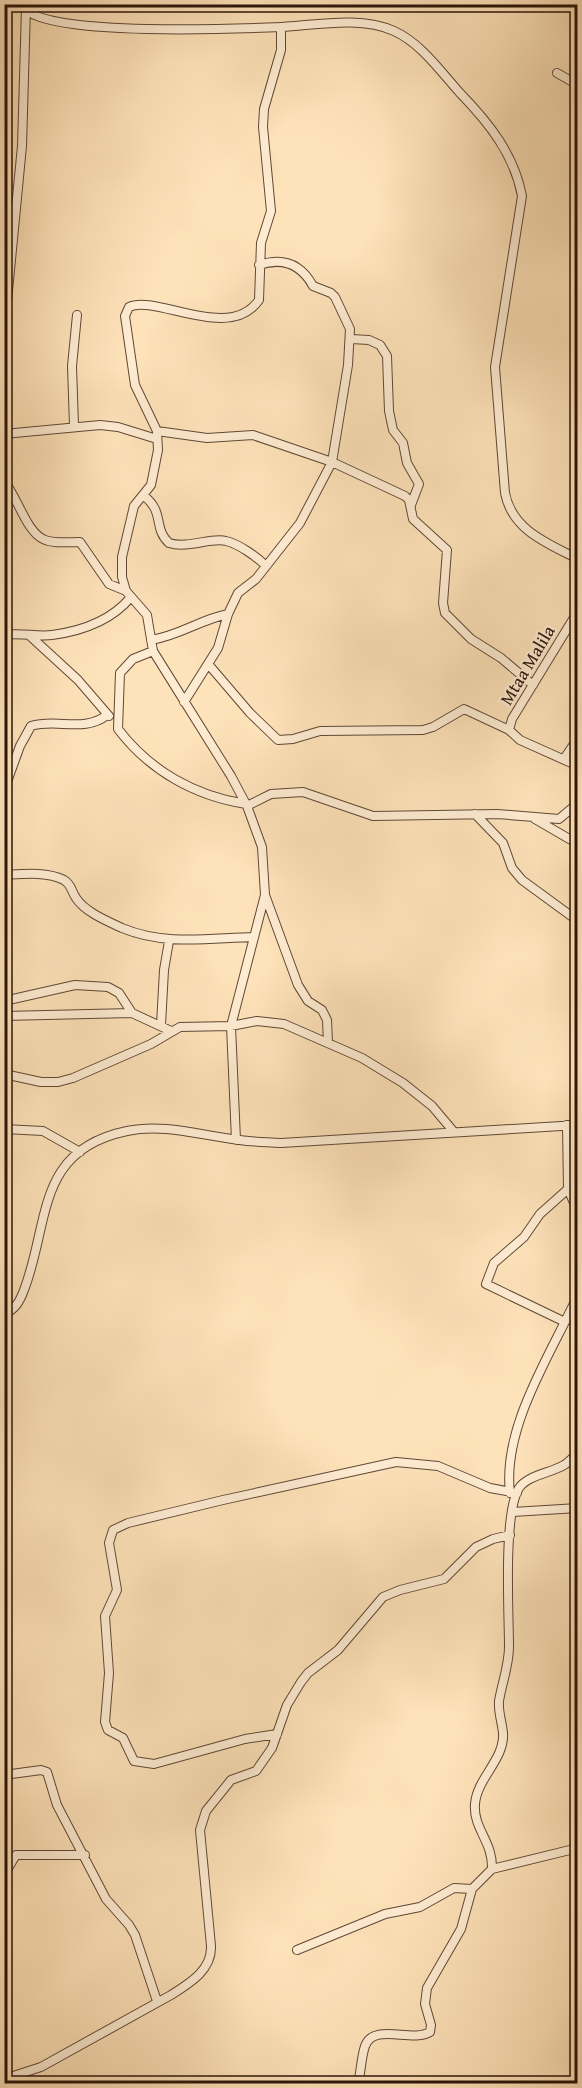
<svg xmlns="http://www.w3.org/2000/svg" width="582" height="2088" viewBox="0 0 582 2088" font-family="'Gentium Book Plus',serif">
  <rect width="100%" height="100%" fill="#fee2b9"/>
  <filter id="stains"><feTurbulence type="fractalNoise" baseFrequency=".00333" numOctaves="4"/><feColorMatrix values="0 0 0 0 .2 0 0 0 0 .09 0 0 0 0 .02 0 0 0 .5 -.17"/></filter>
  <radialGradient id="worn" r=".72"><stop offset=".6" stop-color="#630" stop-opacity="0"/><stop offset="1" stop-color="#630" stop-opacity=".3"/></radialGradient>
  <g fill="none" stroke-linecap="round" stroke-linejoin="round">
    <defs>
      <path id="minor" d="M26,10c31,26 208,19 256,17 35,-2 79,-11 112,4 27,12 47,41 66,62 29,30 54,61 62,103l-27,171 10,126c7,37 42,50 73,66
        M557,73l21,12
        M4,332l18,-186 4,-139
        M351,339l18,1 11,5 7,11 2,55 4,19 10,13 4,20 12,21 -8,21
        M74,426l-2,-60 5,-51
        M157,431l50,7 46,-3 79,27 73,34 4,4 4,19 34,31 -4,53 2,10 26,26 30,19 32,27
        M4,434l96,-9 18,2 39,12
        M4,481c13,15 22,50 39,58 9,5 26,3 37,3l29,42 17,7
        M143,495c23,18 9,32 26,48 19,6 42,-6 57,-2 13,3 31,16 40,25
        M578,611l-66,108 -3,11 11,10 58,26
        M4,635c16,-3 32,2 48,0 30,-4 60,-15 79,-38
        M29,635l49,45 31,36
        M151,640c30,-5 48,-20 77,-26
        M153,651l-20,8 -13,14 -2,56c32,42 77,67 128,75
        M209,665l41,48 28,27 15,-1 27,-8 103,-1 10,-3 31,-18 45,21
        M184,702l34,-54 10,-34 10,-21 18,-14 44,-56 32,-61 16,-97 2,-36 -15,-32 -4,-4 -18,-7c-12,-22 -30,-29 -54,-21
        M564,759l14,-21
        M4,790l16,-44 11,-20c26,-8 53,7 76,-11
        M247,806l24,-12 32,-2 70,24 124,-2 62,5 19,-16
        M475,814l28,29 9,25 10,12 56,41
        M535,819l43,25
        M4,875c18,-1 43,-4 60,5 8,5 7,11 12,18 9,14 31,23 46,30 43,18 87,10 132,9
        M265,895l33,90 10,16 14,9 5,10 1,23
        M4,1001l71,-16 33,2 11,6 13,20 39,18
        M4,1016l128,-3
        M161,1025l3,-55 5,-29
        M4,1074l37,8h17l15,-4 78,-34 29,-17 51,-1 26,-5 27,3 78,34 41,25 29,23 22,26
        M4,1129l39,2 37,21
        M236,1140l-5,-114 34,-131 -3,-48 -15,-41 -16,-30 -78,-125 -6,-36 -21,-24 -4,-14v-20l12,-51 17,-21 7,-35 -1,-19 -22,-46 -10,-69 4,-9c27,-13 100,36 130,-7l2,-57 10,-32 -8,-84 1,-18 17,-59v-23
        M568,1189l10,23
        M4,1314c11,-4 16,-13 20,-24 26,-67 11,-140 103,-159 37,-8 76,5 113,9 13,2 27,2 41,3l297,-18
        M565,1322l-79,-38 8,-21 30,-26 16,-23 28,-25 -1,-64
        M510,1493c-8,-66 41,-139 68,-198
        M513,1512l65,-4
        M277,1734l-32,5 -91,25 -20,-3 -11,-23 -15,-8 -3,-8 4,-49 -4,-57 12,-26 -8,-47 4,-13 15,-7 95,-23 173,-38 42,4 52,22 27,5
        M4,1775l37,-5 6,2 10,33 49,94 23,26 6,10 22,66
        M492,1869l86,-21
        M4,1875l12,-20h69
        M297,1950l88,-36 35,-7 34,-19 18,1
        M4,2079l37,-12 130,-72c19,-12 41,-25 40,-49l-11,-116 6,-19 25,-31 25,-9 16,-23 15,-43 14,-23 7,-9 30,-23 45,-53 17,-7 44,-11 32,-32 17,-8 17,-4
        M358,2084c3,-12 3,-26 7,-38 9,-24 47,-3 65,-14l1,-7 -6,-21 2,-16 34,-59 11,-40 20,-20c1,-28 -19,-40 -17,-65 2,-26 30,-45 28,-71 -1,-11 -5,-21 -4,-32 3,-18 10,-36 10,-54 0,-33 -6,-134 10,-159 9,-13 32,-15 45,-23 5,-3 9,-8 14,-12"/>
    </defs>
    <!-- minor casing -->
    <use href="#minor" stroke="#604835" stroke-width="10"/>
    <!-- minor -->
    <use href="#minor" stroke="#feecd2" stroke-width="8"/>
  </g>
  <g text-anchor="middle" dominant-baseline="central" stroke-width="4.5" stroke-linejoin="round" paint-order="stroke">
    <!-- street labels -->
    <g font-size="18" fill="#2b1409" stroke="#feecd2">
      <text transform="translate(527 665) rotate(-59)">Mtaa Malila</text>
    </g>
  </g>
  <!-- margin -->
  <rect width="582" height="2088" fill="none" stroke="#fee2b9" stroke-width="24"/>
  <rect x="6" y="6" width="570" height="2076" fill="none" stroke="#2b1409" stroke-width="3"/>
  <rect x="12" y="12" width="558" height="2064" fill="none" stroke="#2b1409" stroke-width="1.5"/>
  <rect width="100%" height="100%" filter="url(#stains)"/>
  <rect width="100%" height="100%" fill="url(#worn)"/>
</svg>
